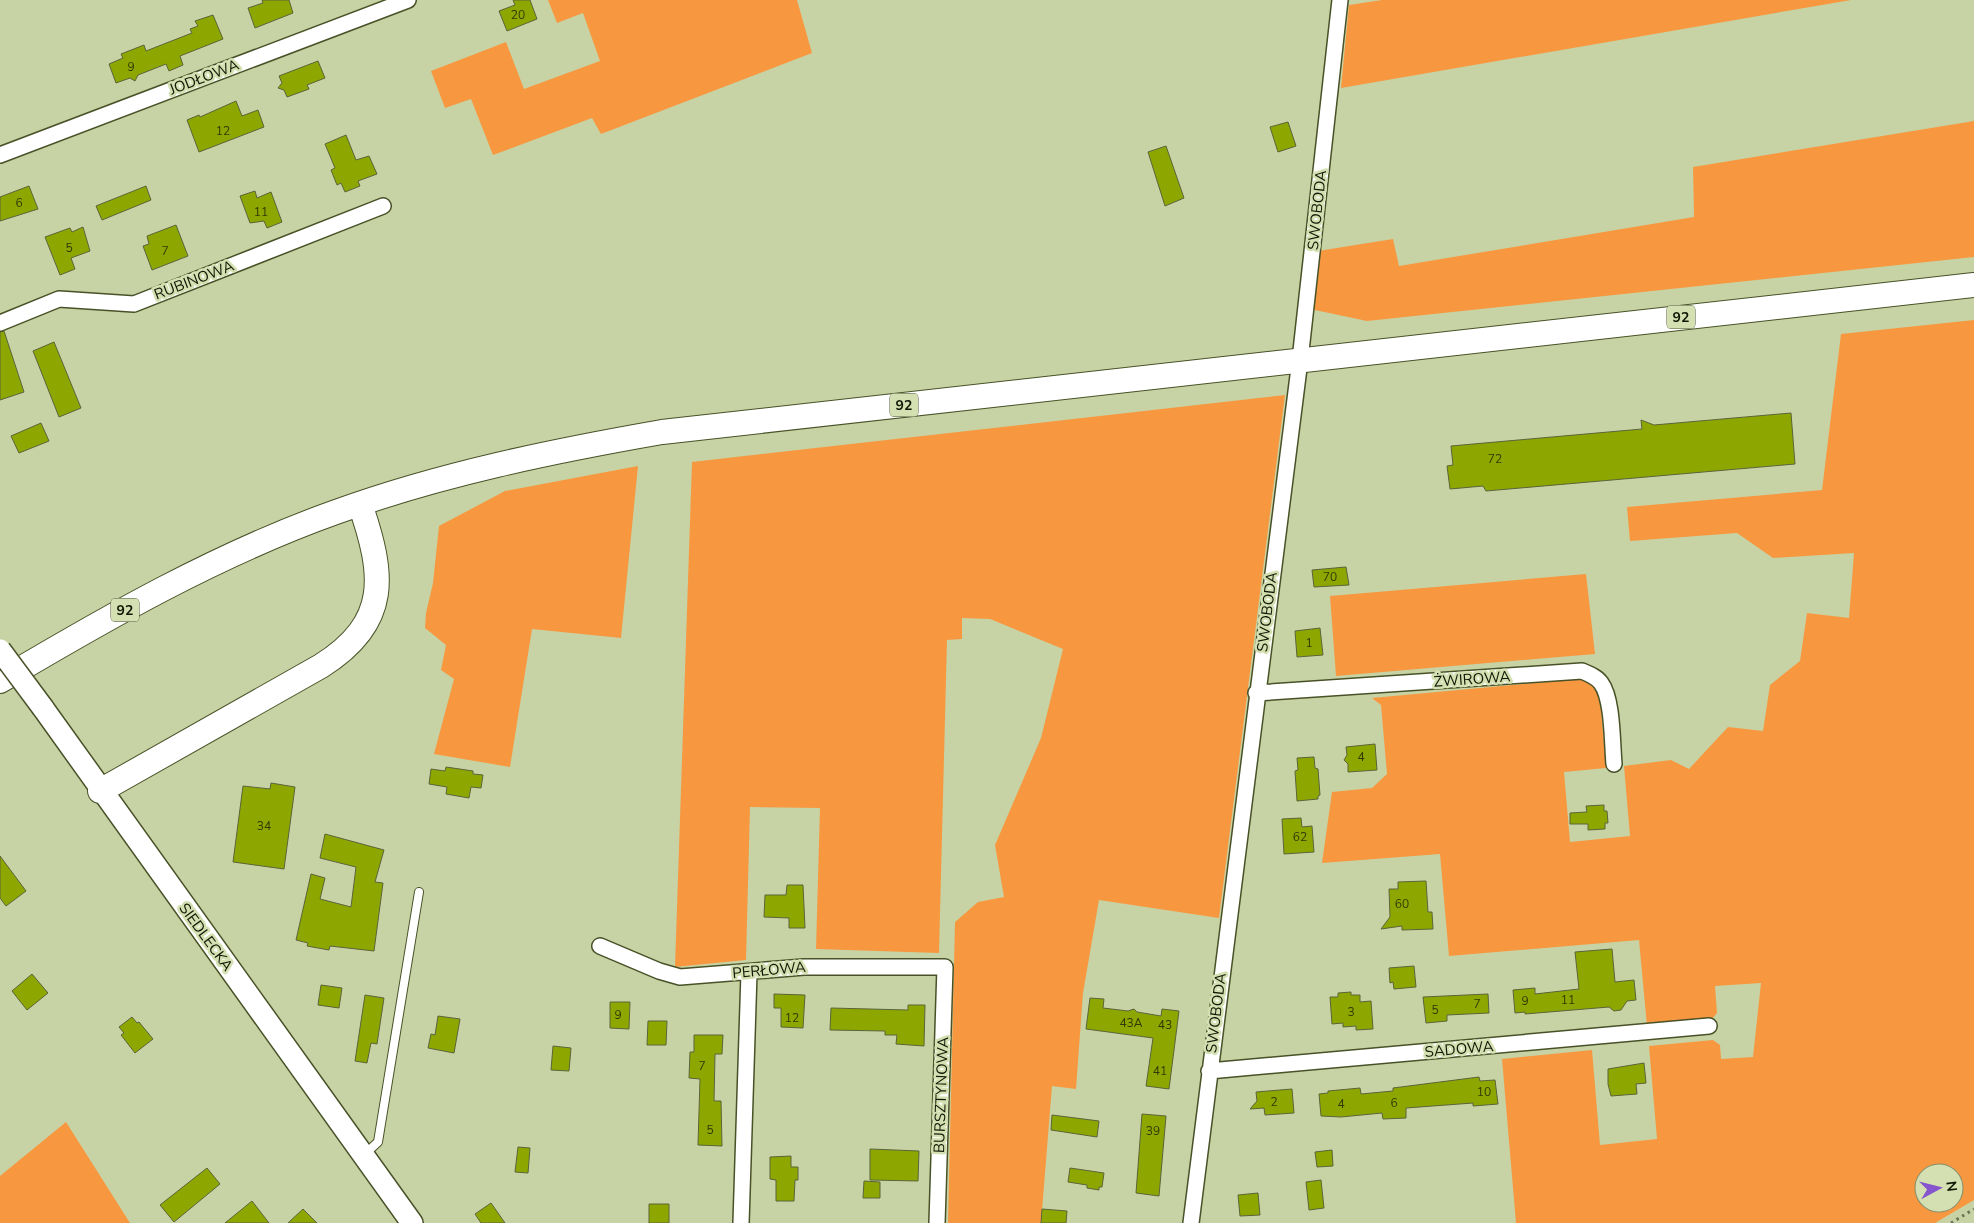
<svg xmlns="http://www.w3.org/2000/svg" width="1974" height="1223" viewBox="0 0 1974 1223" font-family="'Nunito Sans',sans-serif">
  <rect width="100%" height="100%" fill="#c7d3a4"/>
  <!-- green -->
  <path fill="#f79840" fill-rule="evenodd" d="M548,0h249l15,53 -211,81 -9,-16 -99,37 -22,-56 -26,9 -14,-37 75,-29 18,47 76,-28 -17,-48 -26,10z
    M1382,0h469l-510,88 8,-83z
    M1974,121v136l-607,64 -57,-12 8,-58 75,-12 6,27 295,-49 -1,-50z
    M1974,320v880l-39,23h-419l-14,-164 90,-9 8,95 57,-6 -8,-93 64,-6 7,5 1,14 32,-2 8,-74 -46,3 2,27 -6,7 -64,6 -8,-86 -190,16 -9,-102 -118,9 10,-71 40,-4 15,-14 -6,-69 -9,-7 218,-20 9,9 7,81 -42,4 6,70 60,-6 -6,-70 47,-6 18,9 39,-42 35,4 7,-46 30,-24 7,-48 42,5 5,-65 -81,5 -36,-25 -107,8 -3,-34 195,-17 19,-156zM1924,1173h30v30h-30z
    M1285,395l-66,523 -120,-18 -16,93 -7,96 -24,-3 -11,137h-93l7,-301 23,-20 26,-5 -9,-52 46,-107 22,-89 -73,-30 -28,-1v21l-15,1 -8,313 -123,-4 4,-141 -70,-1 -4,153 -71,7 17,-505z
    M638,466l-17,172 -89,-9 -22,138 -76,-13 20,-75 -13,-9 5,-25 -21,-17 1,-15 7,-30 6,-57 66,-35z
    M1586,574l9,80 -259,22 -6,-80z
    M66,1122l64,101h-130v-47z"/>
  <!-- building -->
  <path fill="#8ea700" stroke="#5a6439" d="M262,0h27l4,13 -38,15 -7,-20 15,-5z
    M513,0h17l7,19 -30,12 -8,-20 16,-6z
    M213,15l10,24 -43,17 3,9 -14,6 -3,-7 -28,11 -3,6 -5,-3 -14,5 -7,-19 14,-6 -2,-4 23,-9 2,6 46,-18 -2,-4 8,-3 -3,-5z
    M318,61l7,17 -18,7 2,4 -22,8 -3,-7 -6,-2 4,-5 -3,-7z
    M236,101l6,15 16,-6 6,17 -65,25 -12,-32 12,-5 1,2z
    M1288,122l8,24 -18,6 -8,-25z
    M346,135l10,25 13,-4 8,18 -19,7 2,5 -15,6 -4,-9 -4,2 -6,-15 4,-2 -10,-24z
    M1166,146l18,52 -19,8 -17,-54z
    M29,186l9,23 -38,12v-24z
    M146,186l5,14 -49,20 -6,-14z
    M255,191l2,7 14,-6 11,30 -15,6 -3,-7 -14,2 -10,-27z
    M176,225l12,31 -36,14 -9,-24 6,-2 -2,-8z
    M83,227l7,24 -19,7 4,11 -15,6 -15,-38 25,-9 2,4z
    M4,331l20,61 -24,8v-68z
    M54,342l27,66 -22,9 -26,-66z
    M1791,413l4,51 -309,27 -3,-5 -33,3 -3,-23 6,-1 -2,-19 191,-17 -1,-9 13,5z
    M41,423l8,18 -30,12 -8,-17z
    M1346,567l3,18 -35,2 -2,-17z
    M1320,628l3,27 -26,2 -2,-26z
    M1375,744l2,26 -29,2v-8l-4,-4 3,-5 -1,-8z
    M1314,757l1,11 3,1 2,26 -2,1v3l-21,2 -2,-30 3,-1 -1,-12z
    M446,767l27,4v3l10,1 -2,13 -10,-1 -2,11 -23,-4 1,-7 -18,-3 2,-15 14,2z
    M271,783l24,4 -11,82 -51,-7 10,-76 27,3z
    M1604,805v6h3l1,12h-3v6l-17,1v-6h-18v-11l17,-1 -1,-6z
    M1301,818l1,9 10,-1 2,26 -30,2 -2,-35z
    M325,834l59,16 -9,32 8,1 -9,68 -44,-5 -1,4 -22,-4 1,-3 -12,-3 15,-66 14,4 -5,21 31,8 5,-40 -36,-9z
    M0,856l26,35 -20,15 -6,-8z
    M1426,881l2,31h4l1,17 -31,1v-4l-21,3 9,-12 -1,-28h9v-7z
    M787,885h16l2,43h-16v-10l-25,-1 1,-22h21z
    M1612,949l3,33 19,-2 2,20 -9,1 -6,9 -7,1 -5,-4 -84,7v-2l-10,1 -2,-23 22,-2v6l44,-5 -4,-37z
    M1414,966l2,21 -22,2 -1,-7 -3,1 -1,-15z
    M32,974l16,19 -21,17 -15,-19z
    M321,985l21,3 -3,20 -21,-3z
    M1351,992v3h9v7l11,-1 2,28 -17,1v-4l-13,1v-4l-11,1 -2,-27h8v-4z
    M774,994l31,1 -2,33 -22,-1v-19h-7z
    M1488,994l1,19 -42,2v6l-21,2 -3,-26z
    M365,995l19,3 -7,46 -6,-1 -4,20 -12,-2z
    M1090,998l14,1 -1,9 25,3 6,-2 3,3 24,4 1,-7 17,2 -10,78 -23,-3 7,-48 -67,-9z
    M610,1002h20l-1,27 -19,-1z
    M908,1005h17l-1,41 -28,-2 1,-9h-12v-4l-55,-1 1,-22 77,2z
    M438,1016l22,3 -6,34 -26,-5 3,-14 4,1z
    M132,1017l5,6 2,-1 14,17 -18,14 -14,-18 3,-2 -5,-6z
    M648,1021h19l-1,24h-19z
    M694,1035h29l-1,19h-7l-1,47h7l1,45 -24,-1 2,-66 -11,-1 1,-26h4z
    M553,1046l18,2 -2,23 -18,-1z
    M1644,1063l2,20 -10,1 1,10 -26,2 -3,-12v-15z
    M1479,1077l1,4 15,-1 3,24 -25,2v-3l-67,5v10l-23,1 -1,-6 -41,4 -20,-1 -2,-22 9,-1v-2l32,-3 1,6 32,-3v-3z
    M1292,1089l2,24 -29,2 -1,-7 -14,1 7,-8 -1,-9z
    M1142,1114l24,2 -7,80 -23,-3z
    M1052,1115l47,6 -2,16 -46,-7z
    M518,1147l12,1 -2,25 -13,-1z
    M870,1149l49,2 -1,30 -48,-1z
    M1332,1150l1,16 -16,1 -2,-15z
    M791,1156v11h7v13h-3l-1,21h-18v-21l-6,-1v-22z
    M207,1168l13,16 -46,38 -14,-17z
    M1070,1168l34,5 -2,14h-3v3l-12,-2v-3l-19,-3z
    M1321,1180l3,28 -15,2 -3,-28z
    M864,1181l16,1v16h-17z
    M1258,1193l2,22 -20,1 -2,-21z
    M252,1201l17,22h-44z
    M491,1203l14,20h-24l-6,-9z
    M649,1204h20v19h-20z
    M303,1209l14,14h-29z
    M1042,1209l25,2 -1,12h-25z"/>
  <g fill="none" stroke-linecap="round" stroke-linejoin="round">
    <defs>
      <path id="lane" d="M365,1154l13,-12 41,-250"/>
      <path id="street" d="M0,155l408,-155
        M0,323l59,-24 75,5 249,-98
        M1256,693l326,-22c7,3 15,6 19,12 12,16 11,60 13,81
        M600,946l59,25 21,6 124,-10h141l-8,256
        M1209,1071l500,-45
        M741,1223l8,-250
        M1191,1223l109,-863 40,-360"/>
      <path id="secondary" d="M43,708l369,515"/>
      <path id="primary" d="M0,681c108,-64 218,-127 336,-169 105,-38 217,-61 326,-80 438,-48 875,-100 1312,-147
        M100,791l221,-125c70,-44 63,-92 39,-162"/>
    </defs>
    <!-- lane casing -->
    <use href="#lane" stroke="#485127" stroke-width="10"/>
    <!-- street casing -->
    <use href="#street" stroke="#485127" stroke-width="18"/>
    <!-- secondary casing -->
    <use href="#secondary" stroke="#485127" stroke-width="24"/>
    <!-- primary casing -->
    <use href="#primary" stroke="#485127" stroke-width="26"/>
    <!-- path -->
    <path stroke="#6c7454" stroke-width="3" stroke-dasharray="2.5 4" stroke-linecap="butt" d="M1951,1223l23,-14"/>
    <!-- lane -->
    <use href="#lane" stroke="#fff" stroke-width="8"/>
    <!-- street -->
    <use href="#street" stroke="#fff" stroke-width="15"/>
    <!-- secondary -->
    <use href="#secondary" stroke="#fff" stroke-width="21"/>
    <!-- primary -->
    <use href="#primary" stroke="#fff" stroke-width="24"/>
    <defs>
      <path id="secondary-bridge" d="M0,650l43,58"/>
    </defs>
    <!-- secondary-bridge casing -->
    <use href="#secondary-bridge" stroke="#485127" stroke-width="24" stroke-linecap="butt"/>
    <!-- secondary-bridge -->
    <use href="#secondary-bridge" stroke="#fff" stroke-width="21"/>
  </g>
  <g text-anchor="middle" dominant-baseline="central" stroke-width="5" stroke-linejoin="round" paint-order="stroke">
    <!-- number labels -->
    <g font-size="12" fill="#313a04">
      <text x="518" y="15">20</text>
      <text x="131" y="67">9</text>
      <text x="223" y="131">12</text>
      <text x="19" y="203">6</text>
      <text x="261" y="212">11</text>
      <text x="69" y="248">5</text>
      <text x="165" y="251">7</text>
      <text x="1495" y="459">72</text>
      <text x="1330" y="577">70</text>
      <text x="1309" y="643">1</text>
      <text x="1361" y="757">4</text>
      <text x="264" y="826">34</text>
      <text x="1300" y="837">62</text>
      <text x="1402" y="904">60</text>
      <text x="1568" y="1000">11</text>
      <text x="1525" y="1001">9</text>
      <text x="1477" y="1004">7</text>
      <text x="1435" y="1010">5</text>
      <text x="1351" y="1012">3</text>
      <text x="618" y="1015">9</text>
      <text x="792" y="1018">12</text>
      <text x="1131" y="1023">43A</text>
      <text x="1165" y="1025">43</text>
      <text x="702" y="1066">7</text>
      <text x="1160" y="1071">41</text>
      <text x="1484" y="1092">10</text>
      <text x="1274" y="1102">2</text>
      <text x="1394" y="1103">6</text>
      <text x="1341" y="1104">4</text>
      <text x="710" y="1130">5</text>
      <text x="1153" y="1131">39</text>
    </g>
    <!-- shield labels -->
    <g fill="#d4e0b1" stroke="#4c5339" stroke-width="1">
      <rect x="1667" y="305.5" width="28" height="23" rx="4"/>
      <rect x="890" y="393.5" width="28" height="23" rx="4"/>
      <rect x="111" y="598.5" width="28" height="23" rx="4"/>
    </g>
    <g font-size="14" font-weight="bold" fill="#121605">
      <text x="1681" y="317">92</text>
      <text x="904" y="405">92</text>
      <text x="125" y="610">92</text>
    </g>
    <!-- street labels -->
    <g font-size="15" fill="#121605" stroke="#d4e0b1">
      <text transform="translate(204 77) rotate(-21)">JODŁOWA</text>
      <text transform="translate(1317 210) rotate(-84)">SWOBODA</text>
      <text transform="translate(194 280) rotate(-21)">RUBINOWA</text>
      <text transform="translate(1267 612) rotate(-83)">SWOBODA</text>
      <text transform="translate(1472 679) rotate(-4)">ŻWIROWA</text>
      <text transform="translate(206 937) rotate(54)">SIEDLECKA</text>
      <text transform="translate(769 970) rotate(-5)">PERŁOWA</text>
      <text transform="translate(1216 1013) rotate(-83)">SWOBODA</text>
      <text transform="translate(1459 1049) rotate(-5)">SADOWA</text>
      <text transform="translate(941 1095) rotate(-88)">BURSZTYNOWA</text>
    </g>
  </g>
  <!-- north arrow -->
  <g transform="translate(1939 1188) rotate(83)"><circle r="24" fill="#d4e0b1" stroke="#868f6c"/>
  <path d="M0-4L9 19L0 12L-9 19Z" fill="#8654cd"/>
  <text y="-8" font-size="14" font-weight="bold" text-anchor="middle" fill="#121605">N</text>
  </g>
</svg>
